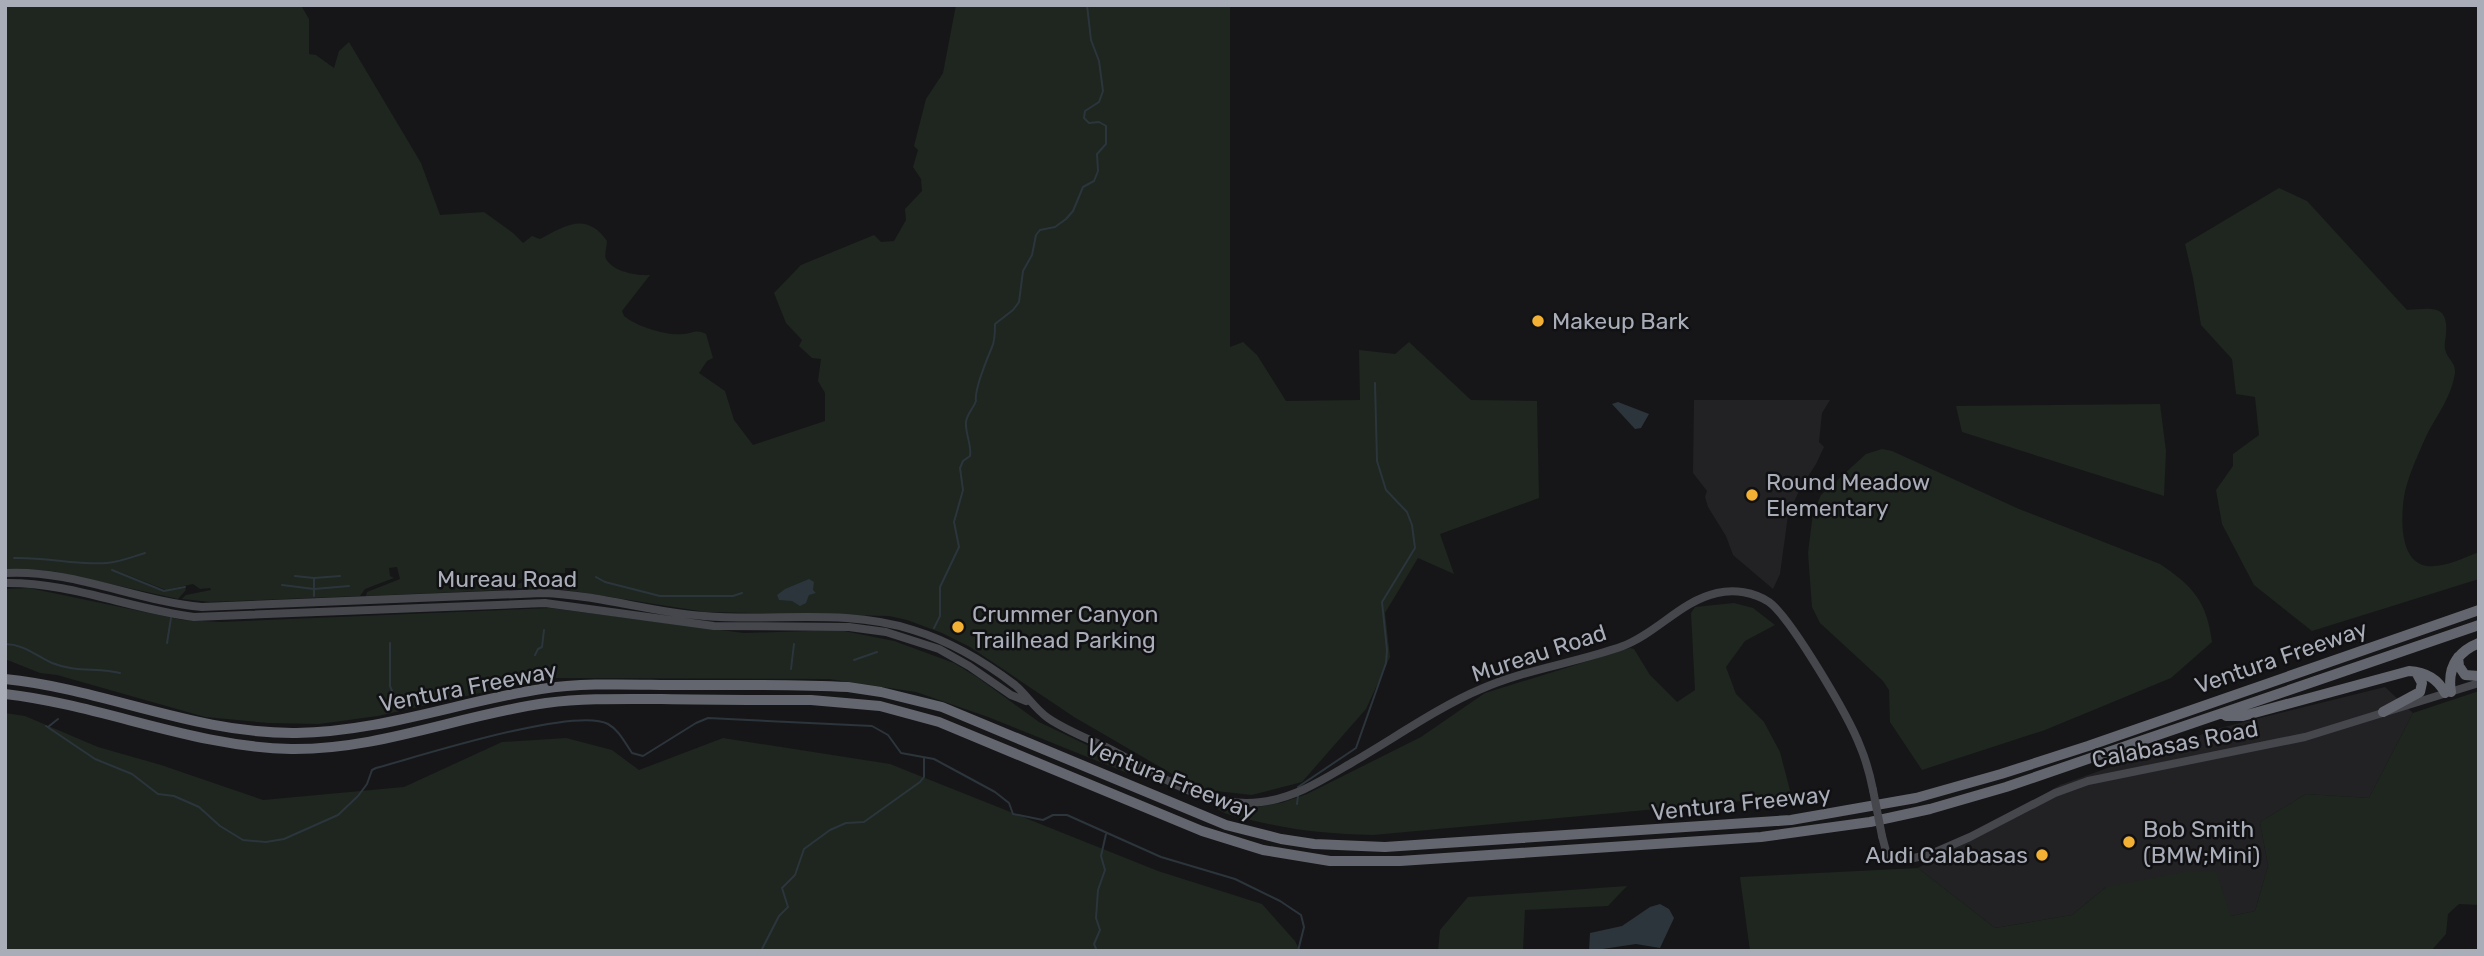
<svg xmlns="http://www.w3.org/2000/svg" width="2484" height="956" viewBox="0 0 2484 956" font-family="Rubik,sans-serif">
  <rect width="100%" height="100%" fill="#161618"/>
  <!-- built -->
  <path fill="#222225" d="M1694,400h136l-8,13 -3,29 5,5 -8,17 -16,25 -12,26 -8,59 -7,15 -40,-34 -7,-19 -18,-29 -3,-10 2,-6 -14,-18z
    M2385,687l28,26 -44,85 -63,-4 -46,28 8,44 -13,45 -24,5 -125,-29 -34,28 -77,13 -77,-60 142,-83 160,-57z"/>
  <!-- green -->
  <path fill="#1e261f" d="M5,5h296l8,14v35l7,1 18,13 5,-17 10,-9 72,121 19,52 44,-3 29,21 10,10 9,-7 8,3c25,-13 46,-28 67,2 0,5 -3,14 -1,18 7,13 32,17 44,16l-28,36 2,5c14,11 42,20 60,18 10,-1 12,-5 22,0l7,24 -6,3 -8,12 26,18 9,29 19,25 72,-24v-28l-7,-12 3,-22 -9,-1 -13,-12 3,-6 -16,-17 -12,-30 27,-28 73,-30 7,7 13,-1 12,-21 -1,-11 17,-18 -1,-12 -8,-12 5,-17 -4,-4 12,-47 17,-26 13,-68h274v342l13,-5 14,13 29,46 74,-1 -1,-50 36,4 14,-12 62,58 66,1 2,97 -99,36 14,40 -36,-16 -33,55 5,44 -24,52 -64,73 -50,13 -54,-6 -124,-72 -104,-70 -28,-14 -35,-13 -18,-4 -184,-4 -139,-22 -54,-2c16,-12 42,-10 62,-11v-9h-9v5c-19,1 -47,1 -59,17l-140,6 1,-4 33,-13 -3,-12 -8,1 1,8 4,2 -29,11 -5,7 -150,6 -28,-3 4,-4 25,-5 -1,-2 -10,1 -7,-5 -27,6 -54,-21 51,22 22,-3 1,2 -8,9 -126,-28 -47,-2z
    M2279,188l28,13 100,109c22,-1 42,-7 39,23 0,5 -2,12 -1,16 2,10 11,13 10,24 -4,27 -21,45 -31,68 -7,16 -17,38 -20,56 -3,20 -5,65 23,69 17,2 36,-8 52,-14v27l-167,52 -58,-46 -32,-61 -6,-34 17,-24v-12l26,-19 -4,-38 -19,-3 -4,-35 -31,-34 -8,-47 -8,-34z
    M2160,404l6,47 -2,45 -202,-64 -6,-26z
    M1882,449l10,2 127,58 141,55c33,22 47,38 52,78l-41,36 -126,52 -123,40 -32,-48 -1,-32 -6,-9 -63,-58 -8,-16 -4,-54 5,-40 8,-18 45,-41z
    M29,588l154,32 38,2 329,-14 194,25 95,-3 55,11 60,22 23,14 62,45 90,43 -2,8 -139,-56 -72,-25 -87,-13 -283,-1 -168,38 -59,8 -51,-1 -63,-6 -148,-42 -17,-2 -35,-14v-70z
    M1734,603l19,5 22,17 -30,16 -19,26 10,27 28,28 16,30 12,46 -3,3 -24,-2 -392,36c-44,-1 -75,-4 -118,-14 -14,-3 -30,-6 -41,-14l3,-2 18,3 22,-1 24,-4 26,-9 114,-57 64,-44 145,-45 4,1 16,26 27,27 18,-12 -4,-77 4,-6z
    M2479,691v214l-20,-1 -11,10 -2,20 -15,17h-681l-10,-74 178,-9 77,60 77,-13 34,-28 79,-15h31l15,44 24,-5 13,-45 -8,-44 46,-28 63,4 44,-85z
    M5,713l20,3 73,31 63,18 102,35 141,-13 98,-45 64,-4 46,12 27,20 84,-32 167,26 268,107 104,33 33,37 5,10h-1295z
    M1627,886l-19,20 -83,4 -2,41h-85l2,-21 28,-33z"/>
  <!-- water -->
  <path fill="#2c353c" d="M1618,402l31,12 -8,14 -6,1 -23,-25z
    M809,579l5,3 -1,8 3,3 -7,2 -3,8 -6,3 -8,-5 -13,-1 -2,-5 8,-6z
    M1660,904l9,5 5,9 -14,30 -24,-4 -47,7 1,-18 32,-7 28,-19z"/>
  <g fill="none" stroke-linecap="round" stroke-linejoin="round">
    <!-- stream -->
    <path stroke="#2c353c" stroke-width="2" d="M14,558c32,-1 62,7 93,5 13,-1 25,-6 38,-10
      M112,570l52,21 21,-4
      M295,576l19,2 26,-2
      M596,577l9,5 55,14h73l9,-3
      M314,579v17
      M282,585l32,4 35,-3
      M934,628l6,-12v-29l19,-40 -5,-25 9,-32 -3,-22 3,-7 7,-5c2,-11 -5,-22 -4,-34 1,-8 7,-13 10,-21 -2,-12 11,-42 16,-54 3,-6 3,-16 3,-23l18,-14 6,-8 4,-31 9,-16 4,-20 4,-5 15,-3 11,-8 7,-8 10,-24 11,-6 4,-10 -1,-17 9,-10v-18l-7,-4 -10,1 -5,-5 1,-7 14,-9 4,-11 -4,-30 -8,-21 -4,-35
      M167,643l4,-25
      M390,643v43l7,17
      M5,644c19,0 31,12 47,19 22,9 46,5 68,10
      M535,655l3,-6 4,-2 2,-17
      M854,660l23,-8
      M791,669l3,-25
      M46,726l49,33 37,15 26,20 16,2 25,11 21,19 23,14 23,2 18,-3 54,-24 20,-19 9,-12 5,-14 4,-2c41,-11 199,-62 232,-44 11,6 17,19 24,29l11,3 53,-33 12,-5 164,8 16,9 13,18 33,6 13,7 48,26 14,11 4,11 30,6 10,-5h14l94,42 74,22 45,22 21,14 3,12 -6,24
      M48,727l10,-8
      M1298,787l58,-39 30,-85 1,-13 -5,-48 33,-54 -3,-23 -5,-13 -21,-22 -9,-29 -2,-78
      M1297,804l1,-8
      M761,951l18,-35 9,-9 -6,-19 13,-13 9,-26 26,-19 16,-7 18,-1 56,-40 4,-5v-19
      M1097,951l-3,-7 6,-14 -4,-12 2,-28 7,-20 -4,-14 5,-22"/>
    <!-- secondary -->
    <path stroke="#45474d" stroke-width="8" d="M5,573c67,-4 131,28 197,34l341,-14c55,2 107,19 161,23 71,6 140,-8 209,14 36,11 72,32 102,55 12,10 19,23 33,33 19,13 41,21 62,31 49,25 92,60 151,53 34,-4 63,-23 92,-40 40,-23 87,-56 128,-73 45,-20 95,-26 142,-43 34,-13 58,-45 94,-53 17,-4 37,-1 52,9 22,16 80,115 91,144 6,14 10,29 13,44
      M5,583c65,-1 125,26 189,34l351,-14 169,23 135,1 37,5 53,17 30,17 42,29 15,6
      M1882,836l5,19 14,6 30,-7 39,-17 85,-44 33,-12 217,-44 174,-54"/>
    <!-- motorway -->
    <path stroke="#63666e" stroke-width="10" d="M2458,657l1,9 6,9 14,1
      M5,679c99,10 190,55 291,54 84,-1 162,-31 245,-44 47,-7 95,-4 142,-4 55,0 110,-1 165,2l33,5 61,15 284,118 55,14 33,5 71,3 406,-27 125,-22 85,-24 87,-28 391,-136
      M2451,692c-4,-24 6,-40 28,-49
      M5,694c97,11 188,53 286,55 88,1 169,-34 255,-46 39,-5 77,-4 116,-4 50,1 99,1 149,1l69,6 59,16 263,109 61,19 67,11h70l361,-24 109,-15 60,-13 76,-22 473,-162
      M2383,712l37,-20 2,-9 -6,-11
      M2226,716h17l166,-45c16,1 29,8 36,22"/>
    <!-- secondary-bridge -->
    <path stroke="#45474d" stroke-width="8" d="M1873,790l9,46"/>
  </g>
  <!-- markers -->
  <g fill="#f2b134" stroke="#111113" stroke-width="2.5">
    <circle cx="1538" cy="321" r="7"/>
    <circle cx="1752" cy="495" r="7"/>
    <circle cx="958" cy="627" r="7"/>
    <circle cx="2129" cy="842" r="7"/>
    <circle cx="2042" cy="855" r="7"/>
  </g>
  <g text-anchor="middle" dominant-baseline="central" stroke-width="5" stroke-linejoin="round" paint-order="stroke">
    <!-- poi labels -->
    <g font-size="23" fill="#a8adb8" stroke="#111113" text-anchor="start">
      <text x="1552" y="321">Makeup Bark</text>
      <text x="1766" y="482">Round Meadow<tspan x="1766" dy="26">Elementary</tspan></text>
      <text x="972" y="614">Crummer Canyon<tspan x="972" dy="26">Trailhead Parking</tspan></text>
      <text x="2143" y="829">Bob Smith<tspan x="2143" dy="26">(BMW;Mini)</tspan></text>
      <text x="2028" y="855" text-anchor="end">Audi Calabasas</text>
    </g>
    <!-- street labels -->
    <g font-size="23" fill="#a8adb8" stroke="#111113">
      <text x="507" y="579">Mureau Road</text>
      <text transform="translate(1539 653) rotate(-18)">Mureau Road</text>
      <text transform="translate(2281 657) rotate(-19)">Ventura Freeway</text>
      <text transform="translate(468 687) rotate(-11)">Ventura Freeway</text>
      <text transform="translate(2175 744) rotate(-11)">Calabasas Road</text>
      <text transform="translate(1171 779) rotate(22)">Ventura Freeway</text>
      <text transform="translate(1741 803) rotate(-6)">Ventura Freeway</text>
    </g>
  </g>
  <!-- border -->
  <rect width="2484" height="956" fill="none" stroke="#a8adb8" stroke-width="14"/>
</svg>
